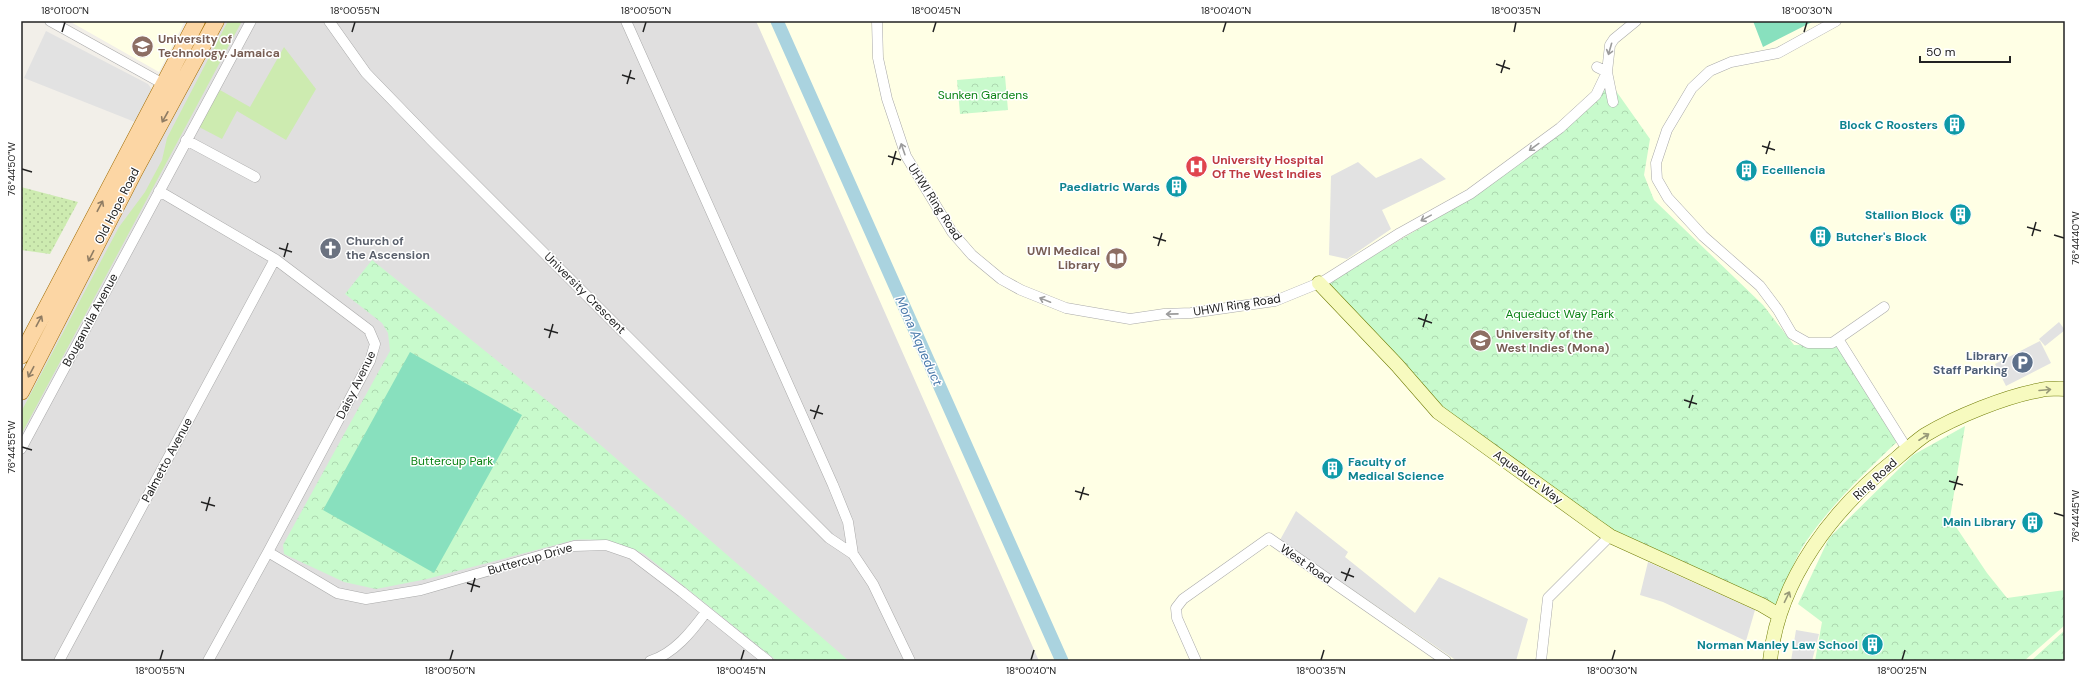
<svg xmlns="http://www.w3.org/2000/svg" width="2086" height="682" viewBox="0 0 2086 682" font-family="'DM Sans',sans-serif">
  <defs>
    <pattern id="park-crowns" width="20" height="18" patternUnits="userSpaceOnUse"><rect width="20" height="18" fill="#c8facc"/><path d="M2 6a3 3 0 1 1 6 0M12 15a3 3 0 1 1 6 0" fill="none" stroke="#acd6af"/></pattern>
    <pattern id="garden-dots" width="8" height="8" patternUnits="userSpaceOnUse"><rect width="8" height="8" fill="#cdebb0"/><path d="M2 2h.1M6 6h.1" fill="none" stroke="#b0c997" stroke-width="1.8" stroke-linecap="round"/></pattern>
  </defs>
  <rect width="100%" height="100%" fill="#f2efe9"/>
  <!-- residential -->
  <path fill="#e0dfdf" d="M216,21h548l285,640h-1028v-269z"/>
  <!-- education -->
  <path fill="#ffffe5" d="M69,21h116l-26,51z
    M756,21h1309v640h-1026z"/>
  <!-- grass -->
  <path fill="#cdebb0" d="M228,21h14l-221,414v-23l98,-185 26,-35 17,-32 5,-22z
    M284,47l32,42 -30,51 -49,-29 -15,28 -23,-12 21,-37 30,17z"/>
  <!-- park -->
  <path fill="url(#park-crowns)" d="M1005,76l3,34 -48,4 -3,-34z
    M1609,81l41,58 -6,36 10,25 109,105 31,40 43,-1 61,97c-34,32 -67,64 -93,102 -12,18 -20,45 -29,65l-174,-83 -162,-116 -114,-125 126,-75 59,-39z
    M372,260l209,168 268,233h-72l-133,-107c-26,-12 -41,-16 -70,-14l-147,39 -51,10 -32,-7 -60,-28 -1,-9 107,-194 -2,-18 -6,-10 -37,-29z
    M1965,426l-15,92 37,55 20,25 58,-8v35l-41,36h-209l7,-39 -24,-18 31,-66 84,-83z
    M2065,630v31h-34z"/>
  <!-- garden -->
  <path fill="url(#garden-dots)" d="M21,187l57,15 -28,52 -29,-4z"/>
  <!-- pitch -->
  <path fill="#88e0be" d="M1753,21h61l-51,26z
    M410,352l112,63 -88,158 -111,-63z"/>
  <!-- parking -->
  <path fill="#e2e2e2" d="M46,31l102,53 5,7 -18,31 -111,-44z
    M1421,158l25,21 -64,31 9,19 -44,30 -18,-4 2,-79 27,-14 18,16z
    M2059,322l6,8 -20,16 -6,-7z
    M2040,341l11,22 -45,23 -11,-22z
    M1296,511l52,41 -3,5 70,56 24,-36 89,42 -12,42h-59l-177,-121z
    M1648,562l107,48 -9,31 -83,-39 -23,-7z
    M1796,630l23,4 -7,27h-21z"/>
  <g fill="none" stroke-linecap="round" stroke-linejoin="round">
    <!-- canal -->
    <path stroke="#aad3df" stroke-width="13" d="M777,21l285,640"/>
    <defs>
      <path id="street" d="M50,21l117,65
        M329,21l37,52 66,68 397,397 24,16 20,30 37,77
        M626,21l207,464 15,37 5,32
        M877,21l1,37 9,41 19,57 46,76 20,23 29,24 20,11 45,18 64,11 34,-5 27,-1 84,-12 49,-20 76,-48 70,-39 90,-66 36,-33 11,-23 3,-27 4,-6 22,-18
        M1836,21l-58,32 -47,9 -21,9 -18,17 -25,42 -11,33 1,16 11,19 35,38 57,50 18,24 14,24 16,9h24l52,-36
        M1597,67l10,5 6,30
        M186,140l69,37
        M159,191l116,68 94,71 6,14 -5,17 -102,191 -60,109
        M1838,339l69,110
        M21,449l230,-428
        M268,552l69,41 29,6 55,-9 153,-44 32,-1 26,9 50,38 86,69
        M59,661l216,-402
        M650,661c24,-7 42,-30 56,-49
        M1196,661l-19,-43 -1,-10 7,-9 86,-61 177,123
        M1541,661l7,-63 62,-62"/>
      <path id="secondary" d="M1319,283l78,82 41,47 155,112 17,12 152,69 17,10
        M1770,661c8,-82 64,-153 127,-203 9,-8 18,-16 28,-23 30,-18 81,-39 116,-45 7,-2 16,-1 24,-1"/>
      <path id="primary" d="M21,356l176,-335
        M21,392l112,-218 83,-153"/>
    </defs>
    <!-- street casing -->
    <use href="#street" stroke="#a9a9a9" stroke-width="11"/>
    <!-- secondary casing -->
    <use href="#secondary" stroke="#707d05" stroke-width="15"/>
    <!-- primary casing -->
    <use href="#primary" stroke="#a06b00" stroke-width="17"/>
    <!-- street -->
    <use href="#street" stroke="#fff" stroke-width="10"/>
    <!-- secondary -->
    <use href="#secondary" stroke="#f7fabf" stroke-width="14"/>
    <!-- primary -->
    <use href="#primary" stroke="#fcd6a4" stroke-width="16"/>
  </g>
  <!-- one-way arrows -->
  <defs><path id="oneway-shaft" d="M-6 0H5M1.5-3L5.5 0L1.5 3" fill="none" stroke-width="1.6" stroke-linecap="round" stroke-linejoin="round"/></defs>
  <g stroke="#9c9c9c">
    <use href="#oneway-shaft" transform="translate(1610 49) rotate(106)"/>
    <use href="#oneway-shaft" transform="translate(1534 147) rotate(144)"/>
    <use href="#oneway-shaft" transform="translate(903 149) rotate(-109)"/>
    <use href="#oneway-shaft" transform="translate(1426 218) rotate(151)"/>
    <use href="#oneway-shaft" transform="translate(1045 300) rotate(-158)"/>
    <use href="#oneway-shaft" transform="translate(1172 314) rotate(179)"/>
  </g>
  <g stroke="#8f7c63">
    <use href="#oneway-shaft" transform="translate(165 117) rotate(119)"/>
    <use href="#oneway-shaft" transform="translate(100 206) rotate(-62)"/>
    <use href="#oneway-shaft" transform="translate(91 256) rotate(117)"/>
    <use href="#oneway-shaft" transform="translate(39 321) rotate(-62)"/>
    <use href="#oneway-shaft" transform="translate(31 372) rotate(118)"/>
  </g>
  <g stroke="#979978">
    <use href="#oneway-shaft" transform="translate(2045 390) rotate(-5)"/>
    <use href="#oneway-shaft" transform="translate(1924 437) rotate(-33)"/>
    <use href="#oneway-shaft" transform="translate(1787 597) rotate(-64)"/>
  </g>
  <!-- ticks -->
  <path fill="none" stroke="#222" stroke-width="1.5" d="M62,32l3,-10M352,32l3,-10M643,32l3,-10M933,32l3,-10M1223,32l3,-10M1514,32l2,-10M1804,32l3,-10M1496,64l14,5M1501,73l4,-13M622,75l13,4M627,84l4,-14M1762,146l13,4M1766,154l4,-13M888,156l13,4M892,165l4,-14M22,169l10,3M2027,227l14,4M2054,235l10,3M2032,236l4,-14M1153,237l13,4M1158,246l4,-13M279,248l13,4M284,257l4,-14M1418,318l14,5M1423,327l4,-13M544,329l14,4M549,338l4,-14M1684,400l13,4M1689,408l4,-13M810,410l13,4M814,419l5,-14M22,447l10,3M1949,481l14,4M1954,490l4,-14M1075,491l14,4M1080,500l4,-13M201,502l14,4M206,511l4,-14M2054,513l10,3M1341,572l13,5M1345,581l5,-13M467,583l13,4M471,592l4,-14M160,660l3,-10M450,660l3,-10M741,660l3,-10M1031,660l3,-10M1321,660l3,-10M1612,660l3,-10M1902,660l3,-10"/>
  <!-- icons -->
  <defs>
    <symbol id="university-disc" viewBox="-11 -11 22 22"><circle r="9.5" fill="#8d6e63" stroke="#fff"/><path d="M0-5L7-2L0 1L-7-2ZM-4 1L0 2.5L4 1V4Q0 6-4 4Z" fill="#fff"/></symbol>
    <symbol id="building-disc" viewBox="-11 -11 22 22"><circle r="9.5" fill="#0f9aa8" stroke="#fff"/><path d="M-4-6H4V6H1V3H-1V6H-4ZM-2.5-4.3h1.7v1.8h-1.7ZM.8-4.3h1.7v1.8H.8ZM-2.5-1h1.7V.8h-1.7ZM.8-1h1.7V.8H.8Z" fill="#fff"/></symbol>
    <symbol id="hospital-disc" viewBox="-11 -11 22 22"><circle r="9.5" fill="#e0444e" stroke="#fff"/><path d="M-5-5h3v3.5h4V-5h3V5h-3V1.5h-4V5h-3Z" fill="#fff"/></symbol>
    <symbol id="church-disc" viewBox="-11 -11 22 22"><circle r="9.5" fill="#6b7280" stroke="#fff"/><path d="M-1.2-6h2.4v3.5h3.3v2.4h-3.3V6h-2.4V-.1h-3.3v-2.4h3.3Z" fill="#fff"/></symbol>
    <symbol id="library-disc" viewBox="-11 -11 22 22"><circle r="9.5" fill="#8d6e63" stroke="#fff"/><path d="M-6-4Q-3-5.5-.7-3.5V5Q-3 3-6 4ZM6-4Q3-5.5 .7-3.5V5Q3 3 6 4Z" fill="#fff"/></symbol>
    <symbol id="parking-disc" viewBox="-11 -11 22 22"><circle r="9.5" fill="#5c6f8a" stroke="#fff"/><path d="M-3.5-5.5H1a3.5 3.5 0 0 1 0 7H-1V5.5H-3.5ZM-1-3.4V-.6H.8a1.4 1.4 0 0 0 0-2.8Z" fill="#fff"/></symbol>
  </defs>
  <g fill-rule="evenodd">
    <use href="#university-disc" x="130" y="34" width="25" height="25"/>
    <use href="#building-disc" x="1942" y="112" width="25" height="25"/>
    <use href="#hospital-disc" x="1184" y="154" width="25" height="25"/>
    <use href="#building-disc" x="1734" y="158" width="25" height="25"/>
    <use href="#building-disc" x="1164" y="174" width="25" height="25"/>
    <use href="#building-disc" x="1948" y="202" width="25" height="25"/>
    <use href="#building-disc" x="1808" y="224" width="25" height="25"/>
    <use href="#church-disc" x="318" y="236" width="25" height="25"/>
    <use href="#library-disc" x="1104" y="246" width="25" height="25"/>
    <use href="#university-disc" x="1468" y="328" width="25" height="25"/>
    <use href="#parking-disc" x="2010" y="350" width="25" height="25"/>
    <use href="#building-disc" x="1320" y="456" width="25" height="25"/>
    <use href="#building-disc" x="2020" y="510" width="25" height="25"/>
    <use href="#building-disc" x="1860" y="632" width="25" height="25"/>
  </g>
  <g text-anchor="middle" dominant-baseline="central" stroke-width="3" stroke-linejoin="round" paint-order="stroke">
    <!-- education labels -->
    <g font-size="12" font-weight="bold" fill="#785e54" stroke="#fff" text-anchor="start">
      <text x="158" y="39">University of<tspan x="158" dy="14">Technology, Jamaica</tspan></text>
      <text x="1100" y="251" text-anchor="end">UWI Medical<tspan x="1100" dy="14">Library</tspan></text>
      <text x="1496" y="334">University of the<tspan x="1496" dy="14">West Indies (Mona)</tspan></text>
    </g>
    <!-- park labels -->
    <g font-size="12" fill="#0c8416" stroke="#fff">
      <text x="983" y="95">Sunken Gardens</text>
      <text x="1560" y="314">Aqueduct Way Park</text>
      <text x="452" y="461">Buttercup Park</text>
    </g>
    <!-- culture labels -->
    <g font-size="12" font-weight="bold" fill="#0d838f" stroke="#fff" text-anchor="end">
      <text x="1938" y="125">Block C Roosters</text>
      <text x="1762" y="170" text-anchor="start">Ecelllencia</text>
      <text x="1160" y="187">Paediatric Wards</text>
      <text x="1944" y="215">Stallion Block</text>
      <text x="1836" y="237" text-anchor="start">Butcher's Block</text>
      <text x="1348" y="462" text-anchor="start">Faculty of<tspan x="1348" dy="14">Medical Science</tspan></text>
      <text x="2016" y="522">Main Library</text>
      <text x="1858" y="645">Norman Manley Law School</text>
    </g>
    <!-- health labels -->
    <g font-size="12" font-weight="bold" fill="#be3a42" stroke="#fff" text-anchor="start">
      <text x="1212" y="160">University Hospital<tspan x="1212" dy="14">Of The West Indies</tspan></text>
    </g>
    <!-- street labels -->
    <g font-size="12" fill="#222" stroke="#fff">
      <text transform="translate(935 202) rotate(57)">UHWI Ring Road</text>
      <text transform="translate(117 206) rotate(-63)">Old Hope Road</text>
      <text transform="translate(585 293) rotate(45)">University Crescent</text>
      <text transform="translate(1237 305) rotate(-9)">UHWI Ring Road</text>
      <text transform="translate(90 320) rotate(-62)">Bouganvila Avenue</text>
      <text transform="translate(356 385) rotate(-64)">Daisy Avenue</text>
      <text transform="translate(167 460) rotate(-62)">Palmetto Avenue</text>
      <text transform="translate(1528 477) rotate(36)">Aqueduct Way</text>
      <text transform="translate(1875 479) rotate(-43)">Ring Road</text>
      <text transform="translate(530 559) rotate(-16)">Buttercup Drive</text>
      <text transform="translate(1306 564) rotate(35)">West Road</text>
    </g>
    <!-- worship labels -->
    <g font-size="12" font-weight="bold" fill="#5b616d" stroke="#fff" text-anchor="start">
      <text x="346" y="241">Church of<tspan x="346" dy="14">the Ascension</tspan></text>
    </g>
    <!-- service labels -->
    <g font-size="12" font-weight="bold" fill="#4e5e75" stroke="#fff" text-anchor="end">
      <text x="2008" y="356">Library<tspan x="2008" dy="14">Staff Parking</tspan></text>
    </g>
    <!-- water labels -->
    <g font-size="13" font-style="italic" fill="#4a7aab" stroke="#fff">
      <text transform="translate(919 341) rotate(66)">Mona Aqueduct</text>
    </g>
  </g>
  <!-- border -->
  <rect width="2086" height="682" fill="none" stroke="#ffffff" stroke-width="44"/>
  <!-- scale -->
  <path d="M1920 56v6h90v-6" fill="none" stroke="#222222" stroke-width="2"/>
  <text x="1926" y="56" font-size="12" fill="#222222" stroke="#ffffff" stroke-width="3" paint-order="stroke">50 m</text>
  <rect x="22" y="22" width="2042" height="638" fill="none" stroke="#222" stroke-width="1.5"/>
  <g font-size="10" text-anchor="middle" fill="#222">
    <text x="65" y="14">18°01'00"N</text>
    <text x="355" y="14">18°00'55"N</text>
    <text x="646" y="14">18°00'50"N</text>
    <text x="936" y="14">18°00'45"N</text>
    <text x="1226" y="14">18°00'40"N</text>
    <text x="1516" y="14">18°00'35"N</text>
    <text x="1807" y="14">18°00'30"N</text>
    <text transform="translate(11 169) rotate(-90)" y="4">76°44'50"W</text>
    <text transform="translate(2075 238) rotate(-90)" y="4">76°44'40"W</text>
    <text transform="translate(11 447) rotate(-90)" y="4">76°44'55"W</text>
    <text transform="translate(2075 516) rotate(-90)" y="4">76°44'45"W</text>
    <text x="160" y="674">18°00'55"N</text>
    <text x="450" y="674">18°00'50"N</text>
    <text x="741" y="674">18°00'45"N</text>
    <text x="1031" y="674">18°00'40"N</text>
    <text x="1321" y="674">18°00'35"N</text>
    <text x="1612" y="674">18°00'30"N</text>
    <text x="1902" y="674">18°00'25"N</text>
  </g>
</svg>
